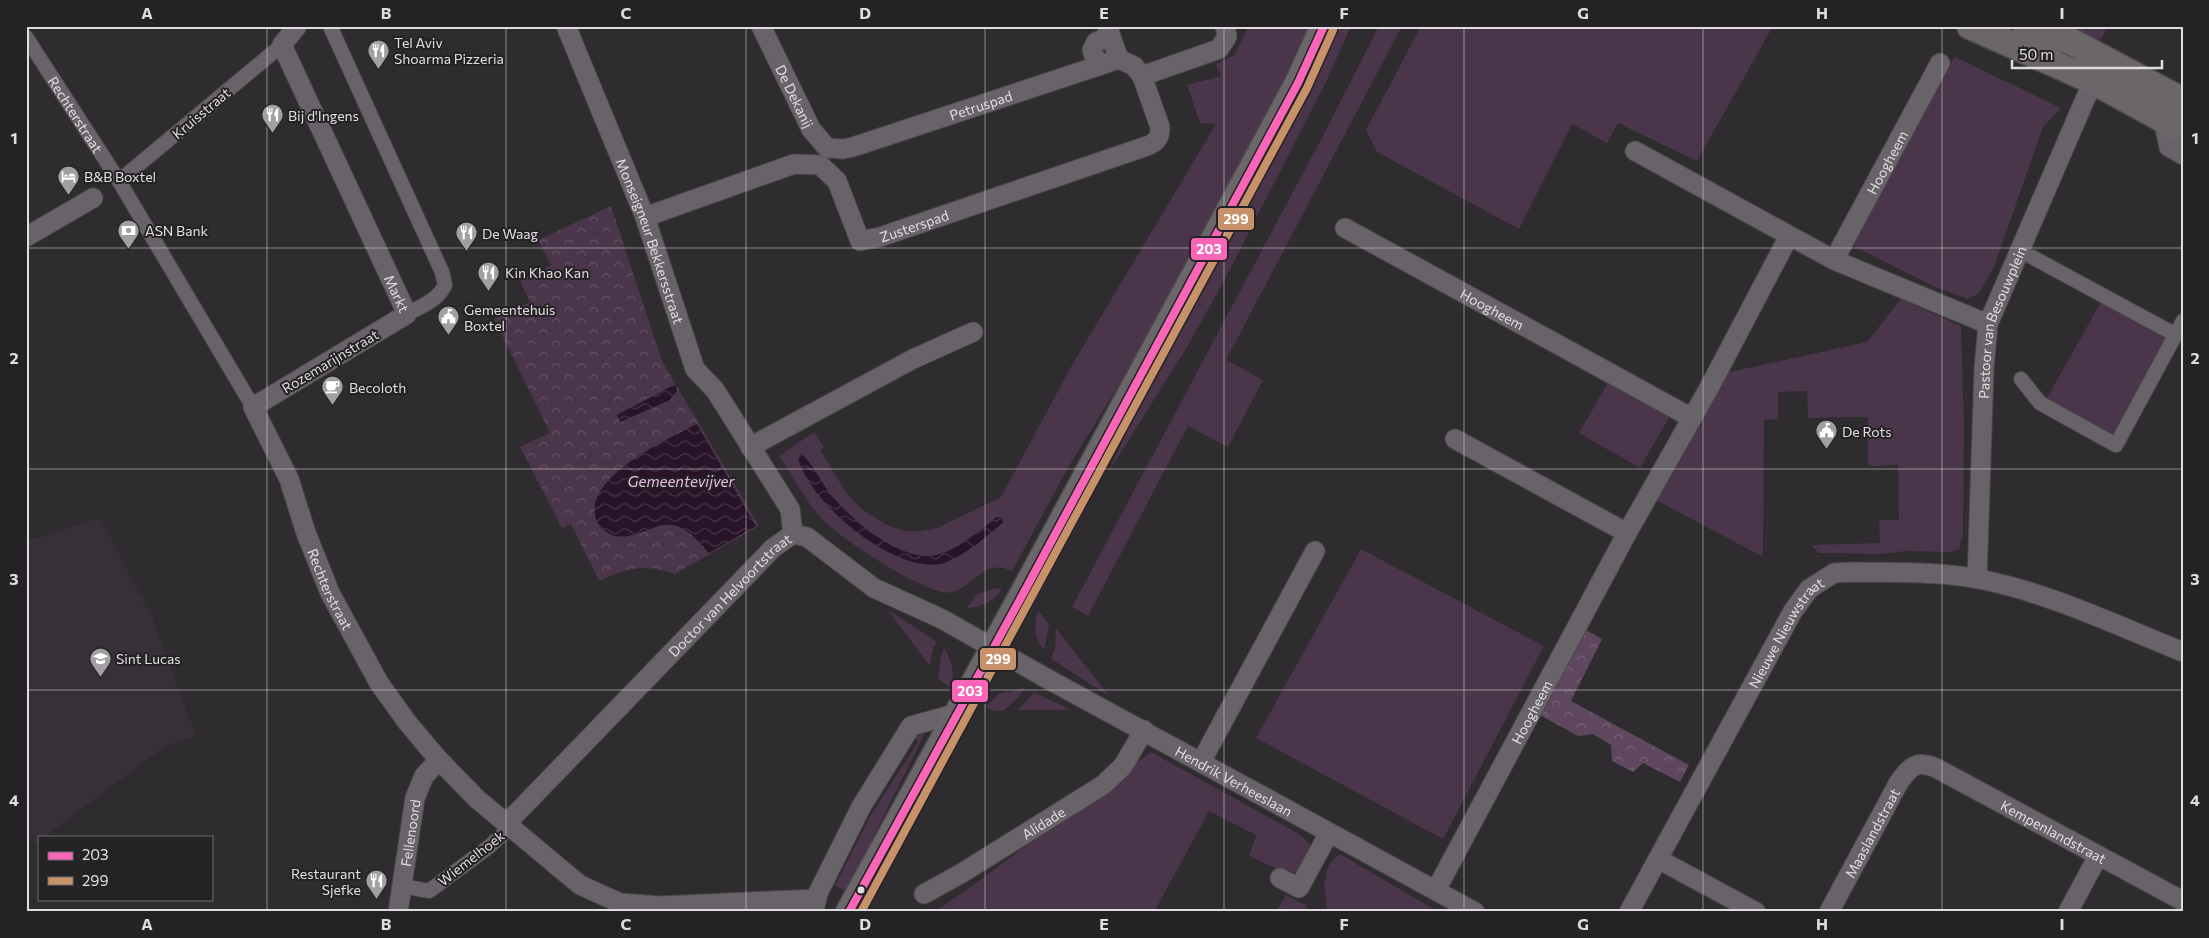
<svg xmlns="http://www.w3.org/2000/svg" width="2209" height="938" viewBox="0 0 2209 938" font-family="Commissioner,sans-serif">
  <defs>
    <pattern id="forest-crowns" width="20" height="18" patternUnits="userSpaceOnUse" patternTransform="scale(1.25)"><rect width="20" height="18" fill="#5f485f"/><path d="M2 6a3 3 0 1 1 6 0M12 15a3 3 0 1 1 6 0" fill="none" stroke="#766276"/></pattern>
    <pattern id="park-crowns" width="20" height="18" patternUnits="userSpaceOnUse" patternTransform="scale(1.25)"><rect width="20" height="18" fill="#4a354a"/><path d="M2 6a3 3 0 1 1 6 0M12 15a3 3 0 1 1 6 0" fill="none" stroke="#645264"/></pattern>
    <pattern id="water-waves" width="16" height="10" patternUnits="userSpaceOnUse" patternTransform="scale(1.25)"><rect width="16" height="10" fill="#281329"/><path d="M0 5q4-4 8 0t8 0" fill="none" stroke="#473548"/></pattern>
  </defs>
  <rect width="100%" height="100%" fill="#2e2c2e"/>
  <!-- built -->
  <path fill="#383038" d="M100,518l52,99 44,119 -31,10 -121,91h-5v4l-4,3 -9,-10v-293z"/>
  <!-- grass -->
  <path fill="#4a354a" d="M1249,26h60l-28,62 -138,258 -74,120 -57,105c-29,-13 -35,14 -60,21 -21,7 -114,-55 -130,-73 -17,-18 -29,-43 -43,-63l35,-24 10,15 -4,3 27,44 16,16 22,14 19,7h17l16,-3 64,-31 71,-132 144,-241 -16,-1 -13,-38 34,-9 -5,-12 18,-9z
    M1338,26h13l-24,54 -102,199 -38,68 -79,126 23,-51z
    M1379,26h23l-176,334 37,20 -35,67 -40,-21 -100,190 -16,-9 255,-479z
    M1421,26h352l-76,135 -79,-38 -11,20 -35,-19 -53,105 -142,-77 -11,-22z
    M2033,26h74l-5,12 -21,6z
    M1955,57l106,51 -18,19 -49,140 -15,26 -11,6 -35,-13 -82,-41 95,-175z
    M1901,299l60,27 3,99 -1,109 -4,15 -9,3 -44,-1 -24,3 -63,-1 -8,-8 69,-2 -1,-23h20l-1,-55 -27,1 -3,-2v-47l-60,1 -1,-27 -29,1v27l-14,1 -1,137 -107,-57 69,-127 142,-31z
    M2101,302l68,37 -57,102 -68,-38z
    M1609,381l56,31 4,6 -29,50 -61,-35z
    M1361,549l183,97 -101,193 -187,-101z
    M995,588l7,1c-7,12 -21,18 -35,19l9,-13z
    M887,609l50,33 -4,7 -3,17z
    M1038,610l11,15 -5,25c-11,-12 -10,-25 -6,-40z
    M1056,628l53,68 -58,-37 4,-12z
    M944,648c7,11 13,27 5,39l-11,-9 3,-22z
    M1025,688l-6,9 -16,14h-9l-9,-4 14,-13z
    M1034,692l37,18h-53z
    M921,729l5,2 -80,161 -11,-7 37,-72 46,-71 -3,-5z
    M1151,752l148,82 9,8 3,7 -13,23h-14l-35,-16 7,-21 -47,-24 -55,101h-220l45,-31z
    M1340,854l99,58h-112l-3,-30c3,-5 2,-7 3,-12 2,-7 8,-12 13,-16z
    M1286,895l20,10 1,7h-31z"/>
  <!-- forest -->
  <path fill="url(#forest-crowns)" d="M1586,630l16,9 -31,62 118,64 -9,17 -37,-19 -10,9 -21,-11 -1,-16 -18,-11 -15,2 -38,-21z"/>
  <!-- park -->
  <path fill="url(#park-crowns)" d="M611,206l51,155 97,165 -84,48c-31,-11 -47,-6 -76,7l-28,-57 -9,4 -42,-81 30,-14 -56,-114 36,-17 -10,-21 31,-16 -13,-25z"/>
  <!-- water -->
  <path fill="url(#water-waves)" d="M676,385l1,6 -7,9 -50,22 -3,-7 51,-27z
    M697,424l59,102 -47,27c-19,-21 -32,-37 -61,-23 -10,4 -22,8 -33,6 -8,-2 -16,-9 -19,-17 -13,-42 72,-80 101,-95z
    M801,453c13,12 20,30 31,43 22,26 75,72 111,57 19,-7 37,-23 54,-36l5,1 1,5c-17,13 -36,31 -56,39 -47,18 -140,-60 -149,-105z"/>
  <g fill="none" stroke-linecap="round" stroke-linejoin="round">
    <defs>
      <g id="pedestrian">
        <path d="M330,26l112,246 3,13c-7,15 -23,21 -38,29"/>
        <path id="s1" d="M26,37l93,144 134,226"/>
        <path d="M119,181l163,-136"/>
        <path d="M2032,257l144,78"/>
        <path d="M2021,379l19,24 76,42 67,-124"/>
        <path d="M402,886l27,5 61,-45 21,-20"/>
      </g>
      <g id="minor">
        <path id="s2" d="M297,26l-15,19 125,269 -154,93 36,72 17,54 24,60 49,90 28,39 32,38 38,39 103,86 40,18 40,3 156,-7"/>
        <path id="s3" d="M566,26l79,191 50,152 20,21 75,119 3,25"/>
        <path id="s4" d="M761,26l50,103 16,19 16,1 10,-2 266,-88"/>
        <path d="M1098,66l-6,-16 4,-8 15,-6"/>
        <path d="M1142,76l77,-27 8,-12 -2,-11"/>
        <path d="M2163,119l6,28 14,8"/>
        <path d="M1635,151l199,109 154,64"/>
        <path id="s5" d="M645,217l149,-53 26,1 17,16 23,60 20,-4 267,-91c10,-4 13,-8 13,-19l-18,-51 -8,-10 -15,-7 -12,-33"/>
        <path id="s6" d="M1345,228l347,190"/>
        <path d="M26,237l67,-39"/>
        <path id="s7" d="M1834,260l106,-197"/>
        <path d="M1455,439l172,94"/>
        <path d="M750,447l163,-88 60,-27"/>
        <path id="s8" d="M1977,579l7,-210 4,-45 105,-243"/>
        <path d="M1201,762l114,-211"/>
        <path id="s9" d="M507,823l266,-275 20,-14 14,3 67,51 68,31 104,59 429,234"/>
        <path d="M1658,859l98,53"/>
        <path d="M1280,878l19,10 30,-55"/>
        <path id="s10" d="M1436,890l191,-357 82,-145 80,-152"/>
        <path id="s11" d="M924,894l38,-21 141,-88 20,-19 21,-36"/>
        <path d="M814,911l4,-18 43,-86 50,-81 47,-13"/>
        <path id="s12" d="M398,912l17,-114 9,-22 15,-16"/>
        <path id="s13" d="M1629,912l164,-301 16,-22 25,-16 19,-1c41,1 85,-1 126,7 71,14 137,46 204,73"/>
        <path id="s14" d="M1829,912l70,-130c12,-16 17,-22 37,-14l247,133"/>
        <path d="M2068,912l30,-56"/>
      </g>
      <path id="secondary" d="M1970,26l123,55 90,49
        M2026,26l46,16 111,59
        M849,912l174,-318 275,-511 26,-57"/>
    </defs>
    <!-- pedestrian casing -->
    <use href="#pedestrian" stroke="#4a484a" stroke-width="16"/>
    <!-- minor casing -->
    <use href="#minor" stroke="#4a484a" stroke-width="21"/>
    <!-- secondary casing -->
    <use href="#secondary" stroke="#4a484a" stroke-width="29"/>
    <!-- pedestrian -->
    <use href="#pedestrian" stroke="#686368" stroke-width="14"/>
    <!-- minor -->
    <use href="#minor" stroke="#686368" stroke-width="19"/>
    <!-- secondary -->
    <use href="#secondary" stroke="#6a666a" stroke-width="26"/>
    <defs>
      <path id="bus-1" d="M849,912l174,-318 275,-511 26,-57"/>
      <path id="bus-2" d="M861,912l446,-824 26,-58"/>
    </defs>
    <!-- bus-1 casing -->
    <use href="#bus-1" stroke="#252225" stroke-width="11"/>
    <!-- bus-2 casing -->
    <use href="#bus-2" stroke="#252225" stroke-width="11"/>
    <!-- bus-1 -->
    <use href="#bus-1" stroke="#fa66b7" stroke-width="8"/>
    <!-- bus-2 -->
    <use href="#bus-2" stroke="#c7916a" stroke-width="8"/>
  </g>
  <!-- grid -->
  <path fill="none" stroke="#e0dde0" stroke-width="1" stroke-opacity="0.55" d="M267,26v886M506,26v886M746,26v886M985,26v886M1224,26v886M1464,26v886M1703,26v886M1942,26v886M26,248h2157M26,469h2157M26,690h2157"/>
  <!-- icons -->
  <defs>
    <symbol id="restaurant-pin" viewBox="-11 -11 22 30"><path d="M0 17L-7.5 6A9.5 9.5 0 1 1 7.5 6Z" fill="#a29fa2" stroke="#252225"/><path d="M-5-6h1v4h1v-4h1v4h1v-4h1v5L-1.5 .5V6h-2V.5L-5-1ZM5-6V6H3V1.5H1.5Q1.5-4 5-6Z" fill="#fff"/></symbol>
    <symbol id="hotel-pin" viewBox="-11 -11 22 30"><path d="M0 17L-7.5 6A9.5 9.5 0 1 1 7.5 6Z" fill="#a29fa2" stroke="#252225"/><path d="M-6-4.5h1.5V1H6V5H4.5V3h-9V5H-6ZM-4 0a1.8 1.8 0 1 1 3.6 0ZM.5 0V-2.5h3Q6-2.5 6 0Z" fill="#fff"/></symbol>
    <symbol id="bank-pin" viewBox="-11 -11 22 30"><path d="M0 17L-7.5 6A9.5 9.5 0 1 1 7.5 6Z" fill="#a29fa2" stroke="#252225"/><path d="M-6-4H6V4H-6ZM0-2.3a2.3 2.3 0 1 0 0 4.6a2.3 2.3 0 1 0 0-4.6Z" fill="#fff"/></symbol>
    <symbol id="civic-pin" viewBox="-11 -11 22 30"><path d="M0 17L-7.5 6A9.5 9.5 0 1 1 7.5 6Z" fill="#a29fa2" stroke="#252225"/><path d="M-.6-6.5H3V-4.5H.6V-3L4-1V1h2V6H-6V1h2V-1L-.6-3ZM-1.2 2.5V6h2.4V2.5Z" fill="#fff"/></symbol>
    <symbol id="cafe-pin" viewBox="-11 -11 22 30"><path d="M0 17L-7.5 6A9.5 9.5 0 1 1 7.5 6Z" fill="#a29fa2" stroke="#252225"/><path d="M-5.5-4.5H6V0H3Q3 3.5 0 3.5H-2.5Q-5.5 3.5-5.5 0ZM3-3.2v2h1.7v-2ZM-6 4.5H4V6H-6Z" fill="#fff"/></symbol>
    <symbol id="university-pin" viewBox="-11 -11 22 30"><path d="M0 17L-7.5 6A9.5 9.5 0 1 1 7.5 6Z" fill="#a29fa2" stroke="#252225"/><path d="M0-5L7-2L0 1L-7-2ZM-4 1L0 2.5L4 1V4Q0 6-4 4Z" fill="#fff"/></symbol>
  </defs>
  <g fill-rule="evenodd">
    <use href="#restaurant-pin" x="366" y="38" width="25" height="34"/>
    <use href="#restaurant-pin" x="260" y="102" width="25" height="34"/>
    <use href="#hotel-pin" x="56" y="164" width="25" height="34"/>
    <use href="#bank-pin" x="116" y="218" width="25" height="34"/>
    <use href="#restaurant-pin" x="454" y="220" width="25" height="34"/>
    <use href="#restaurant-pin" x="476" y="260" width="25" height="34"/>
    <use href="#civic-pin" x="436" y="304" width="25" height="34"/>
    <use href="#cafe-pin" x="320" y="374" width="25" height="34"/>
    <use href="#civic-pin" x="1814" y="418" width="25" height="34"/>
    <use href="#university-pin" x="88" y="646" width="25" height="34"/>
    <use href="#restaurant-pin" x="364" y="868" width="25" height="34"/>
  </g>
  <!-- markers -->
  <circle fill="#e0dde0" stroke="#252225" stroke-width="2" cx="861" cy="890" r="4.5"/>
  <g text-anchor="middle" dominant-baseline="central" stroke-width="4" stroke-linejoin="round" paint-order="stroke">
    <!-- poi labels -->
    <g font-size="14" fill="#e0dde0" stroke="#252225" text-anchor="start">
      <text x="394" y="42">Tel Aviv<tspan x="394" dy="16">Shoarma Pizzeria</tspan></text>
      <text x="288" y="115">Bij d'Ingens</text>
      <text x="84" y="176">B&amp;B Boxtel</text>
      <text x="145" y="230">ASN Bank</text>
      <text x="482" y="233">De Waag</text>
      <text x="505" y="272">Kin Khao Kan</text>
      <text x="464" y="309">Gemeentehuis<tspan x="464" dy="16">Boxtel</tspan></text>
      <text x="349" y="387">Becoloth</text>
      <text x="1842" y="431">De Rots</text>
      <text x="116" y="658">Sint Lucas</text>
      <text x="361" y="873" text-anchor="end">Restaurant<tspan x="361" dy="16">Sjefke</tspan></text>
    </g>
    <!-- street labels -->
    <g font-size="14" fill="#e0dde0" stroke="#252225">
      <text stroke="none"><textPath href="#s4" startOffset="78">De Dekanij</textPath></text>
      <text stroke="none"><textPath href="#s4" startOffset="300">Petruspad</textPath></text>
      <text transform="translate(201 113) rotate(-40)">Kruisstraat</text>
      <text stroke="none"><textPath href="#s1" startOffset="92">Rechterstraat</textPath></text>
      <text stroke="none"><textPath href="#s7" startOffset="111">Hoogheem</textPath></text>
      <text stroke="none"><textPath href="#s5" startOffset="328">Zusterspad</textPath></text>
      <text stroke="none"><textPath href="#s3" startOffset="231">Monseigneur Bekkersstraat</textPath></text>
      <text stroke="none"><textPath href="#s2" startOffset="298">Markt</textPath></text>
      <text stroke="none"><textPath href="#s6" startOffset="168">Hoogheem</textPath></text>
      <text stroke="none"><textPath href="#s8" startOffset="260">Pastoor van Besouwplein</textPath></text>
      <text transform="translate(330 361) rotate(-31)">Rozemarijnstraat</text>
      <text stroke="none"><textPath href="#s2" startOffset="699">Rechterstraat</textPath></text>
      <text stroke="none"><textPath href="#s9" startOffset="319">Doctor van Helvoortstraat</textPath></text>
      <text stroke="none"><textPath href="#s13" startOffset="321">Nieuwe Nieuwstraat</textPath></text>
      <text stroke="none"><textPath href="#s10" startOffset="202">Hoogheem</textPath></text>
      <text stroke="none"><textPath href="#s9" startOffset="914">Hendrik Verheeslaan</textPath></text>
      <text stroke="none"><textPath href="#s11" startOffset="139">Alidade</textPath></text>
      <text stroke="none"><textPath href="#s14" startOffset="326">Kempenlandstraat</textPath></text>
      <text stroke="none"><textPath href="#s12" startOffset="80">Fellenoord</textPath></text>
      <text stroke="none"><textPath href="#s14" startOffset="90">Maaslandstraat</textPath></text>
      <text transform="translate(471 858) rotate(-38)">Wiemelhoek</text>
    </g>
    <!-- water labels -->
    <g font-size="15" font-style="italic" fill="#ecbbec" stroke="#252225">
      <text x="681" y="481">Gemeentevijver</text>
    </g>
  </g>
  <g stroke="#252225" stroke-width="2">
    <rect x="1217" y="207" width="38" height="24" rx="5" fill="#c7916a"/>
    <rect x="1190" y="237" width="38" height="24" rx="5" fill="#fa66b7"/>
    <rect x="979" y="647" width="38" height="24" rx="5" fill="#c7916a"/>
    <rect x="951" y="679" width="38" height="24" rx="5" fill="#fa66b7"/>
  </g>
  <g font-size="14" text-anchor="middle" font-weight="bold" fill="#fff">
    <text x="1236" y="224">299</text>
    <text x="1209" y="254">203</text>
    <text x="998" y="664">299</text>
    <text x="970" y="696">203</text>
  </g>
  <!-- border -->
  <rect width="2209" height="938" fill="none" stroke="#252225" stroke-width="55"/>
  <!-- legend -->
  <rect x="38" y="836" width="175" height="65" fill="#252225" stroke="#706d70"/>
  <rect x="48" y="852" width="25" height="8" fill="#fa66b7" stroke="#706d70"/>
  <text x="82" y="860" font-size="15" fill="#e0dde0">203</text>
  <rect x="48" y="877" width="25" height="8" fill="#c7916a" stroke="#706d70"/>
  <text x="82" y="886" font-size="15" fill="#e0dde0">299</text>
  <!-- scale -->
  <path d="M2012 60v8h150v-8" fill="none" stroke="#e0dde0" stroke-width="2.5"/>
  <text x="2019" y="60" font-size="15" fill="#e0dde0" stroke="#252225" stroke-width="4" paint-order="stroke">50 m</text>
  <rect x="28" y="28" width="2154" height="882" fill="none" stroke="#e0dde0" stroke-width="2"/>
  <g font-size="16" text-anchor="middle" font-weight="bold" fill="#e0dde0">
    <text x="147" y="19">A</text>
    <text x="386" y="19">B</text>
    <text x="626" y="19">C</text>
    <text x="865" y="19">D</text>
    <text x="1104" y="19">E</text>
    <text x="1344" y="19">F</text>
    <text x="1583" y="19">G</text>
    <text x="1822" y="19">H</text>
    <text x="2062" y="19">I</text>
    <text x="14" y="144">1</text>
    <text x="2195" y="144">1</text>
    <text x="14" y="364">2</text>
    <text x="2195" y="364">2</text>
    <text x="14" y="585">3</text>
    <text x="2195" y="585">3</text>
    <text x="14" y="806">4</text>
    <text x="2195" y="806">4</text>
    <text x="147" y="930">A</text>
    <text x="386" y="930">B</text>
    <text x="626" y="930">C</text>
    <text x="865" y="930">D</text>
    <text x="1104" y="930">E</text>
    <text x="1344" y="930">F</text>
    <text x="1583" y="930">G</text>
    <text x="1822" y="930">H</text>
    <text x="2062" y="930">I</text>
  </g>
</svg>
